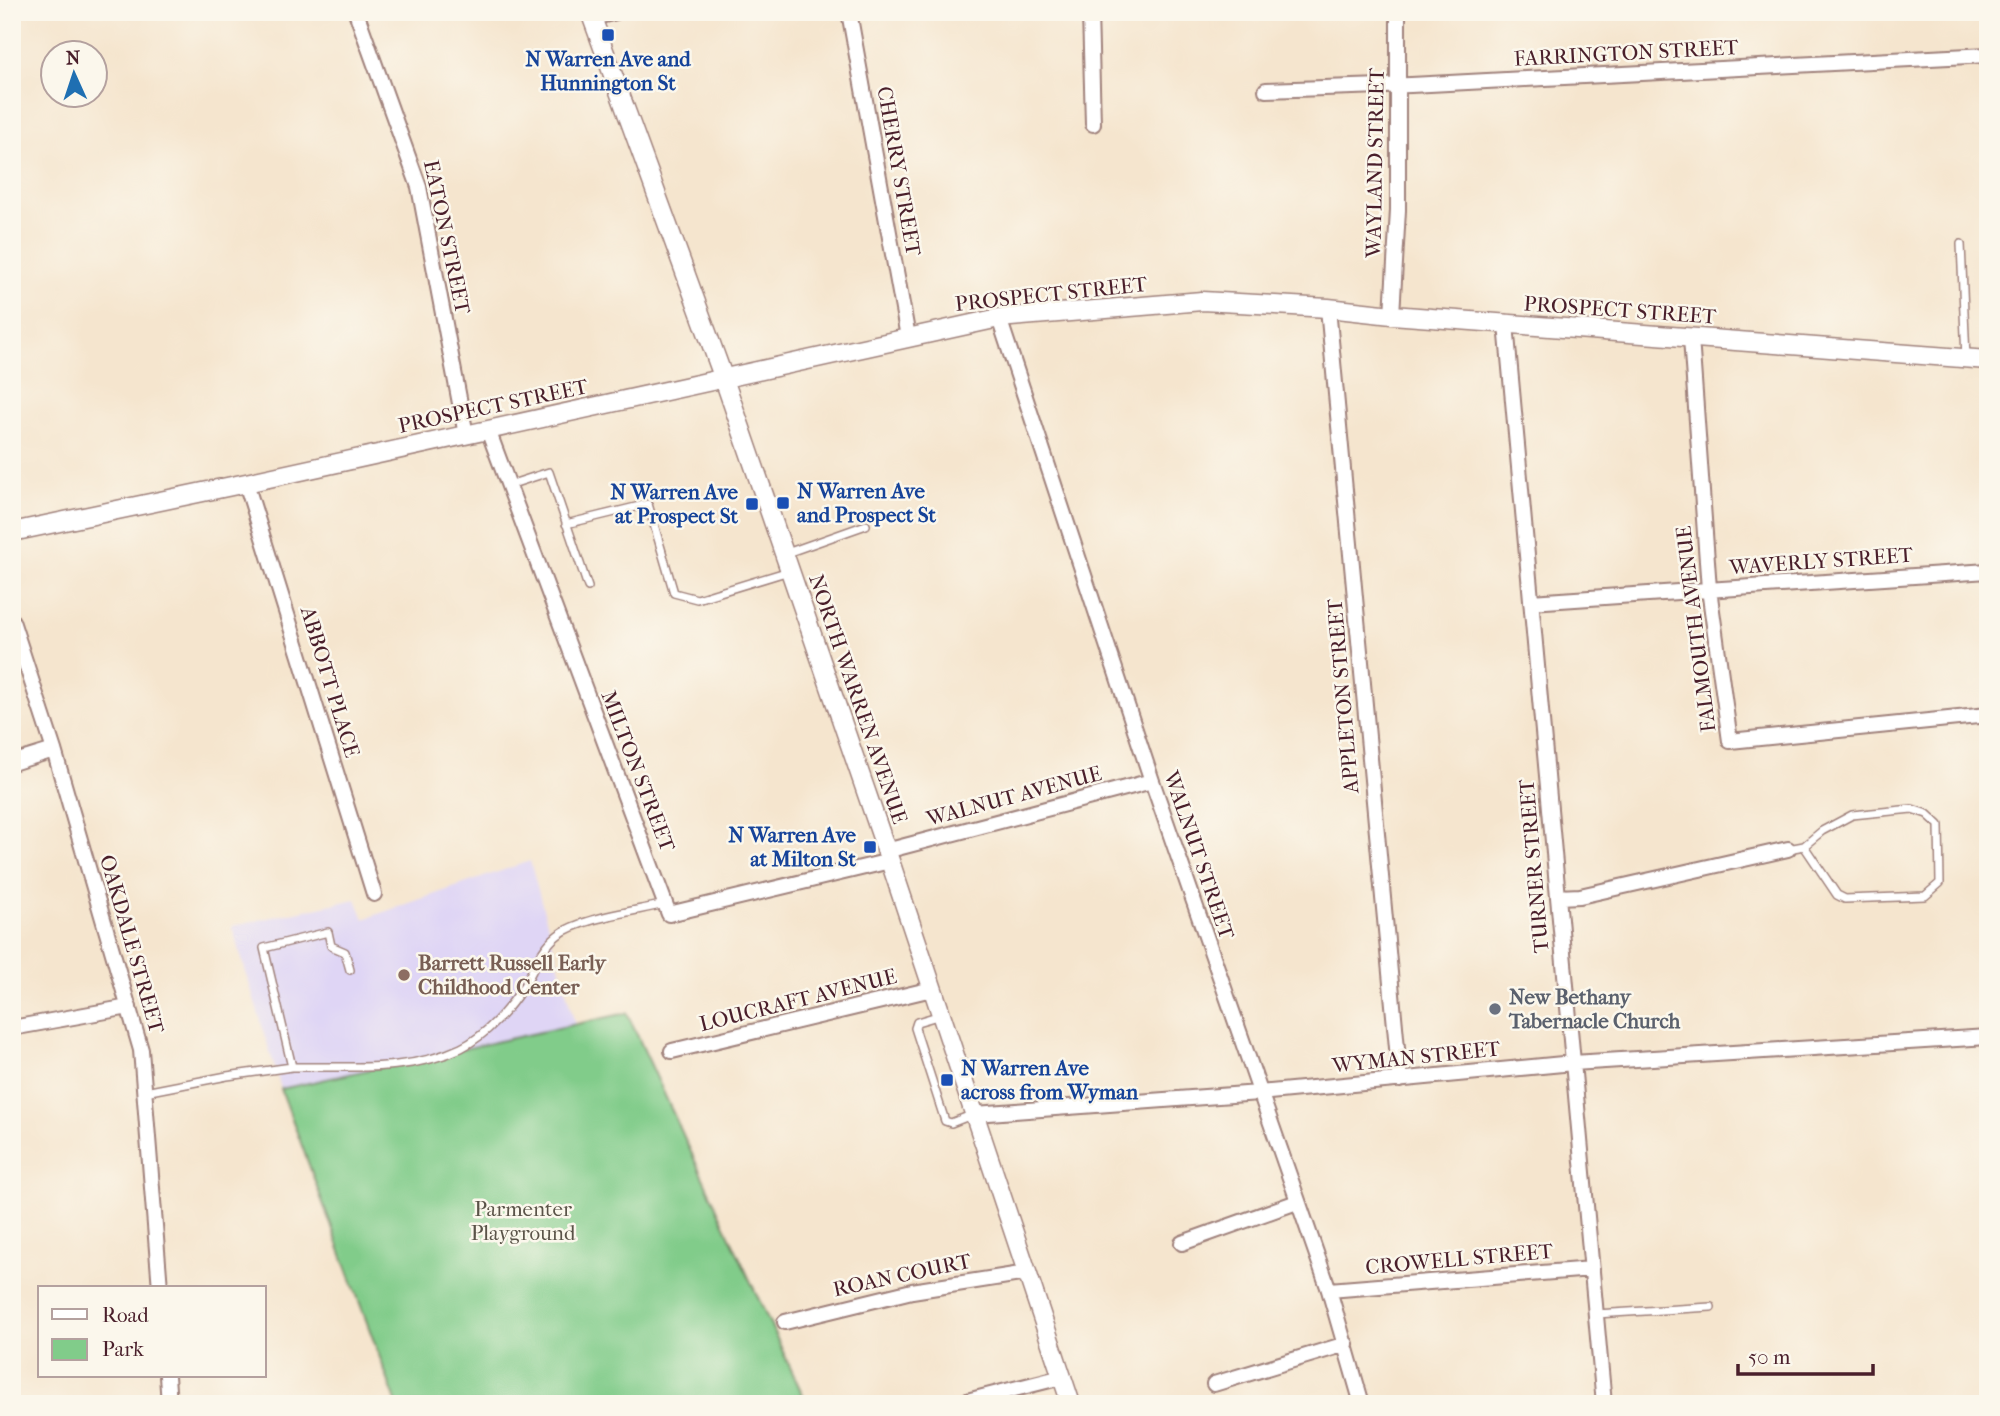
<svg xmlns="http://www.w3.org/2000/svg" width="2000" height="1416" viewBox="0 0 2000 1416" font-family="'IM FELL French Canon',serif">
  <rect width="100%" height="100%" fill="#fbf7ec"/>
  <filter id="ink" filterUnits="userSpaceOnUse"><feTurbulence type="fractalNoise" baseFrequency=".0143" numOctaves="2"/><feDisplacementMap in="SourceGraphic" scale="14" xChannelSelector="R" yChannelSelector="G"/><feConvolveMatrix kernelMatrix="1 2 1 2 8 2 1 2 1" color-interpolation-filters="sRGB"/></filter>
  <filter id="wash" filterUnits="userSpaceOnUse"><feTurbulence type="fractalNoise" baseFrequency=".00686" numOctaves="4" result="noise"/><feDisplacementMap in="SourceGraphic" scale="28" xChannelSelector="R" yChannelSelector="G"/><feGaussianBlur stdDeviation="1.57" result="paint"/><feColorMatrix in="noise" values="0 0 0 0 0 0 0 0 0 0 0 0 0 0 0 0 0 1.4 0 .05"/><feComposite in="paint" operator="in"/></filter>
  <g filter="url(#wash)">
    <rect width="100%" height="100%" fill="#f5e5ce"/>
    <!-- built -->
    <path fill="#dfd5f5" d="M530,861l45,163 -294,65 -49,-163 124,-27 8,20z"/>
    <!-- green -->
    <path fill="#81cc8a" stroke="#66765a" stroke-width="2" d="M627,1013l180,391h-410l-116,-315z"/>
  </g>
  <g filter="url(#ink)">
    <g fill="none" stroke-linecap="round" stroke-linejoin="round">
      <defs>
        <path id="service" d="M1961,244l5,114
          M509,485l40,-13 39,115
          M566,524l82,-20 26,89 23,6 92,-28
          M784,554l82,-29
          M1788,849l16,-3 18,-15 30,-16 60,-6 15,5 12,11 1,58 -15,13 -80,3 -8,-4 -33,-49
          M941,1015l-24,7 -2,6 30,93 6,2 23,-9
          M292,1067c56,-1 117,6 169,-19 26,-13 49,-40 64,-64 10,-17 17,-37 33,-49 22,-17 79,-24 107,-31
          M145,1092l82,-16 65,-9 -28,-119 64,-16 3,14 14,6 5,18
          M1596,1314l115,-7"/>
        <path id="minor" d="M356,12l63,175 47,248
          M849,12l59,325
          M1090,12l3,112
          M592,18l24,-6
          M1266,90l145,-5 577,-30
          M1328,308l72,772
          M1392,315l6,-105v-198
          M999,318l153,463 177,509 33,114
          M1506,324l98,1080
          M1691,338l18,251 21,152 258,-26
          M488,430l181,484 221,-53
          M246,483l128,411
          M1531,602l457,-31
          M12,621l42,129 87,300 19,238
          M12,763l42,-13
          M886,851l266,-70
          M1558,897l22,-1 208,-47
          M12,1028l117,-21
          M672,1051l260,-62
          M975,1114l284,-21 314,-30 415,-26
          M1182,1243l115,-41
          M1329,1290l263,-21
          M785,1322l127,-31 115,-18
          M167,1376l2,28
          M1214,1384l132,-40
          M955,1404l107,-27"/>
        <path id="tertiary" d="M590,12l134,367 166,482 181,543
          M12,532l234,-49 753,-165 203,-17 126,7 64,7 596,45"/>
      </defs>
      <!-- service casing -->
      <use href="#service" stroke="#a0827c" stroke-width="10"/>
      <!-- minor casing -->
      <use href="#minor" stroke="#a0827c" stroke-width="18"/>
      <!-- tertiary casing -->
      <use href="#tertiary" stroke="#a0827c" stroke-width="21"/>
      <!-- service -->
      <use href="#service" stroke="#fff" stroke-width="7"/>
      <!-- minor -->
      <use href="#minor" stroke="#fff" stroke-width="14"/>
      <!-- tertiary -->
      <use href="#tertiary" stroke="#fff" stroke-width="18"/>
    </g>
  </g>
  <!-- markers -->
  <g fill="#1a4fb4" stroke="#fbf7ec" stroke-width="2.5">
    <rect x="601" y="28" width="14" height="14" rx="3.5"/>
    <rect x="776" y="496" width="14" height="14" rx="3.5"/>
    <rect x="745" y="497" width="14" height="14" rx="3.5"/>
    <rect x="863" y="840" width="14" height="14" rx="3.5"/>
    <rect x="940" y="1073" width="14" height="14" rx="3.5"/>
  </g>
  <circle fill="#8d6e63" stroke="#fbf7ec" stroke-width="2.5" cx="404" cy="975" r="7"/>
  <circle fill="#6b7280" stroke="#fbf7ec" stroke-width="2.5" cx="1495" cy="1009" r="7"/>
  <g text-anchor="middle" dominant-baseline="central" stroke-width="5" stroke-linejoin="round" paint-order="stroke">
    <!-- street labels -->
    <g font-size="21" fill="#4a1f2b" stroke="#fbf7ec">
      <text transform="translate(1626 53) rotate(-3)">FARRINGTON STREET</text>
      <text transform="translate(1375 163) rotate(-89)">WAYLAND STREET</text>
      <text transform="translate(899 171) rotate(80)">CHERRY STREET</text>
      <text transform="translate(447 237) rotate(78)">EATON STREET</text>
      <text transform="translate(1051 294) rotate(-6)">PROSPECT STREET</text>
      <text transform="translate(1620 310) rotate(4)">PROSPECT STREET</text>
      <text transform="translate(493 406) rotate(-12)">PROSPECT STREET</text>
      <text transform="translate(1821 561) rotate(-4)">WAVERLY STREET</text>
      <text transform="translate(1696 629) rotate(-97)">FALMOUTH AVENUE</text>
      <text transform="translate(330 682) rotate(73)">ABBOTT PLACE</text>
      <text transform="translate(1343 696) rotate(-95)">APPLETON STREET</text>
      <text transform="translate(858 699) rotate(71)">NORTH WARREN AVENUE</text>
      <text transform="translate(638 771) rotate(69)">MILTON STREET</text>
      <text transform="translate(1014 796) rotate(-15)">WALNUT AVENUE</text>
      <text transform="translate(1199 855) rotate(71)">WALNUT STREET</text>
      <text transform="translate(1534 866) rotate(-95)">TURNER STREET</text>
      <text transform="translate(132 944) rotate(74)">OAKDALE STREET</text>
      <text transform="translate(798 1000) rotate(-14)">LOUCRAFT AVENUE</text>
      <text transform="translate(1416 1057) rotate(-6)">WYMAN STREET</text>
      <text transform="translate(1459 1259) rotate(-5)">CROWELL STREET</text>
      <text transform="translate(902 1275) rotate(-12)">ROAN COURT</text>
    </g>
    <!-- transit labels -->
    <g font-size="21" font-weight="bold" fill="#164399" stroke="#fbf7ec" text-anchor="start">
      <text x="608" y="59" text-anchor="middle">N Warren Ave and<tspan x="608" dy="24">Hunnington St</tspan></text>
      <text x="797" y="491">N Warren Ave<tspan x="797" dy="24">and Prospect St</tspan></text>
      <text x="738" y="492" text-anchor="end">N Warren Ave<tspan x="738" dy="24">at Prospect St</tspan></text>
      <text x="856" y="835" text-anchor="end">N Warren Ave<tspan x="856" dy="24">at Milton St</tspan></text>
      <text x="961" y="1068">N Warren Ave<tspan x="961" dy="24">across from Wyman</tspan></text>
    </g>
    <!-- education labels -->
    <g font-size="21" font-weight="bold" fill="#785e54" stroke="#fbf7ec" text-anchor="start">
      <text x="418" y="963">Barrett Russell Early<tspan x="418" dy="24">Childhood Center</tspan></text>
    </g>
    <!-- worship labels -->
    <g font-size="21" font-weight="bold" fill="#5b616d" stroke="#fbf7ec" text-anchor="start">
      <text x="1509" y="997">New Bethany<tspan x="1509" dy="24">Tabernacle Church</tspan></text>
    </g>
    <!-- park labels -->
    <g font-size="21" fill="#5a5348" stroke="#fbf7ec">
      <text x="523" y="1209">Parmenter<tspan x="523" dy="24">Playground</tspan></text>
    </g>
  </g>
  <!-- margin -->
  <rect width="2000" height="1416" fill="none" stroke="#fbf7ec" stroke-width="42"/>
  <!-- legend -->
  <rect x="38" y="1286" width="228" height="91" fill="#fbf7ec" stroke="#b4a19f" stroke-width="2"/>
  <rect x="52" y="1309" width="35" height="10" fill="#ffffff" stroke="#b4a19f" stroke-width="2"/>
  <text x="102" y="1322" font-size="21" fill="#4a1f2b">Road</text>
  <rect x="52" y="1339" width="35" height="21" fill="#81cc8a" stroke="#b4a19f" stroke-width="2"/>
  <text x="102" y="1356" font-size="21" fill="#4a1f2b">Park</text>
  <!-- north arrow -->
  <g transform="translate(74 74) rotate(357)"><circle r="33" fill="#fbf7ec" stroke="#b4a19f" stroke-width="2"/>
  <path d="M0-5L12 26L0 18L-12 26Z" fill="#1f6fb2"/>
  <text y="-10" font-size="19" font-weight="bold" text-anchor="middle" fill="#4a1f2b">N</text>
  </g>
  <!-- scale -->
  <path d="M1738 1364v10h135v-10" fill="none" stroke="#4a1f2b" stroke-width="3.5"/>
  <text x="1748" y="1364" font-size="21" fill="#4a1f2b" stroke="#fbf7ec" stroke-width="5" paint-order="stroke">50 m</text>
</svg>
